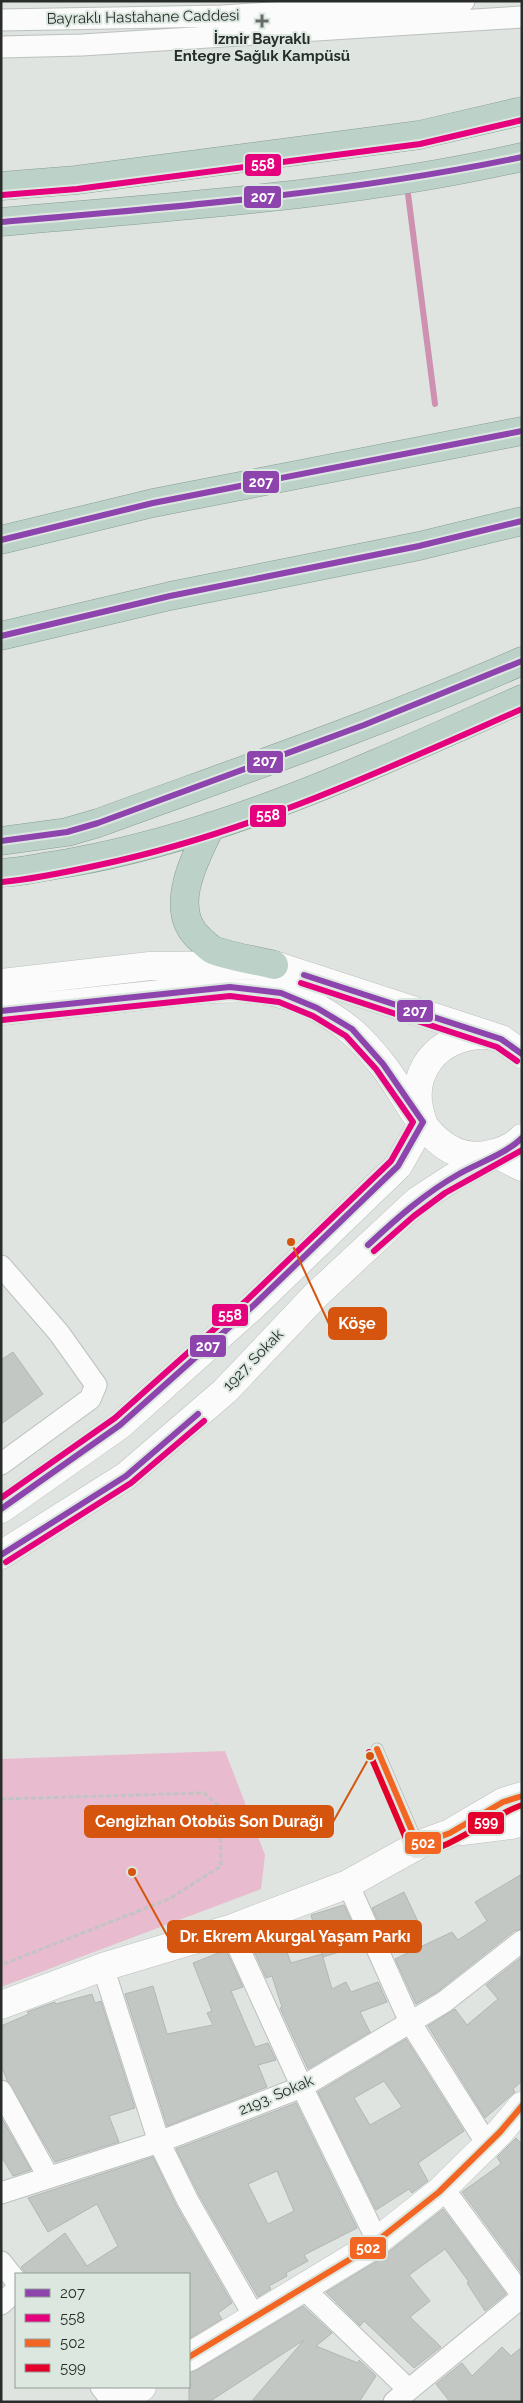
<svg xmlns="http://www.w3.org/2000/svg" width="523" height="2403" viewBox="0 0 523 2403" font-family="Raleway,sans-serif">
  <rect width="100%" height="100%" fill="#dfe4e1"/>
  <!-- green -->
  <path fill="#e8bbcf" d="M225,1751l40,104 -4,34 -260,98v-228z"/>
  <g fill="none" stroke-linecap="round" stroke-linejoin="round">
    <!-- stream -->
    <path stroke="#ce91af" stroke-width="6" d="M408,194l27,210"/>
  </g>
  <!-- building -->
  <path fill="#c3c7c4" stroke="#b3b7b4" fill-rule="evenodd" d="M13,1352l30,42 -42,30v-64z
    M522,1874v55l-8,2 -77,61 -21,12 -21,-45 57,-27 6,8 29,-19 -12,-19z
    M404,1892l17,36 -35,10 -14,-30z
    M344,1905l18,40 -39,12 -12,-42z
    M281,1936l10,27 31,-9 10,35 14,-7 5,10 27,-10 9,20 -27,10 10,20 -62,37 -28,-61 2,-1 -10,-31 -6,2 -14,-31z
    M226,1950l17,37 -12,4 24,56 13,-4 8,17 -18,5 9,22 -100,39 -42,-132 28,-8 14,48 46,-9 -6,-12 5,-2 -19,-48z
    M522,1957v124l-9,8 2,3 -30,26 -57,-92 27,-17 12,16 31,-26 -12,-14z
    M92,1994l3,9 6,-2 34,107 -26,8 10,26 -64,20 -48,-82 -6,-15v-39l28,-12 -2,-2 28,-10 1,2z
    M406,2039l58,92 -46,32 10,18 -16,12 -3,-4 -33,21 -58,-118zM384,2081l18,26 -32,18 -16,-27z
    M296,2103l61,125 -53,27 4,6 -22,12 1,3 -18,10 2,3 -13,8 -59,-102 -23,-46zM277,2171l17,40 -26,13 -20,-40z
    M1,2117l30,53 -18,6 -12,-20z
    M516,2138l6,6 -2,127 -58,-79 39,-28 -4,-7z
    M153,2157l24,50 55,96 -14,10 4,6 -33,20v-65h-163l-5,-7 44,-34 22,33 31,-20 -21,-42 -49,28 -20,-34z
    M443,2209l63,85 -21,17 -18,-28 2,-1 -24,-33 -36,26 21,26 -20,16 31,30 -27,21 -50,-47 -4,5 -34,-34 51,-31z
    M303,2306l29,27 -16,13 42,17 1,-3 17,16 -17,26h-108l53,-62 -95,62h-20v-29l8,-3z
    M502,2347l9,9 11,-9v55h-72l-14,-18 26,-21 10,13z"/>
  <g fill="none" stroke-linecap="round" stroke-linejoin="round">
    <defs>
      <path id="lane" d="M377,1749l41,96"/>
      <path id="street" d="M1,20l221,-4 242,-15
        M1,47l81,-2 440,-28
        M1,1266l58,67 37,52 -6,14 -89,65
        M348,1884l62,138 77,122
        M230,1929l72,158 75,153
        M103,1967l56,175 29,59 66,115
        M1,2091l47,85
        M443,2188l79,107
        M1,2193l158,-51 143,-55 142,-85 78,-61
        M1,2262l15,19
        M303,2288l105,101
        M1,2304l15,-14
        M101,2387l12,15
        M394,2402l128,-105"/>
      <path id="secondary" d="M1,983l149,-17 124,-1 227,74 21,15
        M1,1011c44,-5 88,-9 132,-14 61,-6 130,-21 186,12 28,16 42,29 62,54 28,33 50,101 104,92 14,-2 28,-7 37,-17
        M422,1119c-16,-46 16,-84 62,-84
        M496,1154l26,13
        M1,1509l119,-84 134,-120 144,-139 25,-44
        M1,1555l125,-79 99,-85 91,-96 101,-94 37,-24 42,-23
        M462,1831l49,-6 11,-3
        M1,2005l102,-38 127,-38 118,-45 70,-39 32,-12 53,-31 19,-6
        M189,2357l178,-108 72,-57 61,-60 22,-26
        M121,2402l21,-15"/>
      <path id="highway" d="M1,186l75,-6 343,-45 103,-24
        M1,222c174,-16 351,-26 521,-65
        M1,540l152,-37 369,-72
        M1,636l169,-40 249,-50 103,-25
        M211,826c-16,32 -45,85 -10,114 4,3 8,8 12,10 19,7 41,10 61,15
        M1,841l66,-9 31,-9c142,-52 285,-101 424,-162
        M1,873c23,-1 45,-7 67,-10 159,-28 307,-99 454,-164"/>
    </defs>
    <!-- lane casing -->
    <use href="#lane" stroke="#bcc0be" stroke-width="13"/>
    <!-- street casing -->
    <use href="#street" stroke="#bcc0be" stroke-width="23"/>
    <!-- secondary casing -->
    <use href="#secondary" stroke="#bcc0be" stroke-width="29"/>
    <!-- highway casing -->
    <use href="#highway" stroke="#879e94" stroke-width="29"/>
    <!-- path -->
    <path stroke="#c2c4c3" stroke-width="3" stroke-dasharray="5 2.5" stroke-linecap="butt" d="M1,1799l203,-6 16,14 1,59 -52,33 -168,66"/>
    <!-- lane -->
    <use href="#lane" stroke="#fafbfa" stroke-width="11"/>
    <!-- street -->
    <use href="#street" stroke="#fafbfa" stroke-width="21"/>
    <!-- secondary -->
    <use href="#secondary" stroke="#fafbfa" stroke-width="28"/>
    <!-- highway -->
    <use href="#highway" stroke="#bcd1c8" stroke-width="28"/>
    <defs>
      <path id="bus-1" d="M1,222c175,-15 349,-29 521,-65
        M1,540l152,-37 369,-72
        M1,636l169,-40 249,-50 103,-25
        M1,841l66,-9 31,-9 266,-98 158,-64
        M304,975l197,64 21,15
        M1,1011l229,-24 51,6 36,15 35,21 31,35 40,58 -25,44 -144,139 -134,120 -119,84
        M368,1245c28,-26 57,-52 91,-71 21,-12 45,-19 63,-36
        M1,1555l125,-79 72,-62"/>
      <path id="bus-2" d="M2,195l75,-6 343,-45 102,-24
        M2,882c32,-3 65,-10 97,-17 148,-31 285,-95 423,-156
        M301,983l196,64 20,14
        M374,1251l40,-35 31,-23 77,-43
        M1,1498l114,-80 133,-119 143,-138 22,-39 -37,-53 -30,-33 -33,-20 -34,-14 -49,-6 -228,24
        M6,1562l125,-79 73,-62"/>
      <path id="bus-3" d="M377,1749l41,96 32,-12 53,-31 19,-6
        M189,2357l178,-108 72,-57 61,-60 22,-26"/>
      <path id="bus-4" d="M369,1752l41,96 5,5c26,2 79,-39 107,-48"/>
    </defs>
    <!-- bus-1 casing -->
    <use href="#bus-1" stroke="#dce7e0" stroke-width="10"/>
    <!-- bus-2 casing -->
    <use href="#bus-2" stroke="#dce7e0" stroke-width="10"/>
    <!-- bus-3 casing -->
    <use href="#bus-3" stroke="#dce7e0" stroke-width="10"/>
    <!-- bus-4 casing -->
    <use href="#bus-4" stroke="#dce7e0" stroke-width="10"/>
    <!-- bus-1 -->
    <use href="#bus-1" stroke="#8e44ad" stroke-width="6"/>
    <!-- bus-2 -->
    <use href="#bus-2" stroke="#e5007d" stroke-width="6"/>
    <!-- bus-3 -->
    <use href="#bus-3" stroke="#f26522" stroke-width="6"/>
    <!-- bus-4 -->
    <use href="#bus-4" stroke="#e4002b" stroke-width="6"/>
  </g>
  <!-- markers -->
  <path fill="#686d6a" stroke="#dce7e0" stroke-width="2" d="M259.5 13.5h5v5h5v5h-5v5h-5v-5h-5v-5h5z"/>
  <g text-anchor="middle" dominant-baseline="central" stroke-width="4" stroke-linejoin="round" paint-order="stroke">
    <!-- street labels -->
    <g font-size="15" fill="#282d2a" stroke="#dce7e0">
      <text transform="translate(143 17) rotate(-1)">Bayraklı Hastahane Caddesi</text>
      <text transform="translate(253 1360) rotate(-46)">1927. Sokak</text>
      <text transform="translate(276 2095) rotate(-23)">2193. Sokak</text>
    </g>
    <!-- poi labels -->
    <g font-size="15" font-weight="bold" fill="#282d2a" stroke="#dce7e0">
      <text x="262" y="39">İzmir Bayraklı<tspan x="262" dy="17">Entegre Sağlık Kampüsü</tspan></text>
    </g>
  </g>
  <!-- callouts -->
  <path fill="none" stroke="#d5550f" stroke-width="2" d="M291 1242L329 1324M370 1756L333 1822M132 1872L168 1937"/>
  <g fill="#d5550f" stroke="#dce7e0" stroke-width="2">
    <circle cx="291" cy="1242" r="5"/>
    <circle cx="370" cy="1756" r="5"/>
    <circle cx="132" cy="1872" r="5"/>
  </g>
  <g fill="#d5550f" stroke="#d5550f" stroke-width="2">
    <rect x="329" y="1308" width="57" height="31" rx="5"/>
    <rect x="85" y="1806" width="248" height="31" rx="5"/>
    <rect x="168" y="1921" width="253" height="31" rx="5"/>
  </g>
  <g font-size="16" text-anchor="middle" font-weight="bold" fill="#fff">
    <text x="357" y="1329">Köşe</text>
    <text x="209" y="1827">Cengizhan Otobüs Son Durağı</text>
    <text x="295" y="1942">Dr. Ekrem Akurgal Yaşam Parkı</text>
  </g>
  <g stroke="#dce7e0" stroke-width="2">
    <rect x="244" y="153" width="38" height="24" rx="5" fill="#e5007d"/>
    <rect x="243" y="185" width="39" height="24" rx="5" fill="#8e44ad"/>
    <rect x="242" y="470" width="38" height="24" rx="5" fill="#8e44ad"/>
    <rect x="246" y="750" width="38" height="24" rx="5" fill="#8e44ad"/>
    <rect x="249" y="804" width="38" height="24" rx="5" fill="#e5007d"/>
    <rect x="396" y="999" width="38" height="24" rx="5" fill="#8e44ad"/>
    <rect x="211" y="1303" width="38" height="24" rx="5" fill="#e5007d"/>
    <rect x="189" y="1334" width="38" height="24" rx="5" fill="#8e44ad"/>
    <rect x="467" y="1811" width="38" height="24" rx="5" fill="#e4002b"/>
    <rect x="404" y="1831" width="38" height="24" rx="5" fill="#f26522"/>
    <rect x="349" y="2236" width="38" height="24" rx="5" fill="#f26522"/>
  </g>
  <g font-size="14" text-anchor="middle" font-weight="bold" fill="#fff">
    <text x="263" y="169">558</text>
    <text x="263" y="202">207</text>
    <text x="261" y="487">207</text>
    <text x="265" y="766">207</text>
    <text x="268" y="820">558</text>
    <text x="415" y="1016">207</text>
    <text x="230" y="1320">558</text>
    <text x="208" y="1351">207</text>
    <text x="486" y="1827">599</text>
    <text x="423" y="1848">502</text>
    <text x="368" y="2253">502</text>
  </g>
  <!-- border -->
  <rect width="523" height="2403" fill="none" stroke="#282d2a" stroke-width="5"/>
  <!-- legend -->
  <rect x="15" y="2273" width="175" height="115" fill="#dce7e0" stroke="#949d97"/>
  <rect x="25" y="2289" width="25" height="8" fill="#8e44ad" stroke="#949d97"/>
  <text x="60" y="2298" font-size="15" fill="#282d2a">207</text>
  <rect x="25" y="2314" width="25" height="8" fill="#e5007d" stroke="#949d97"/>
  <text x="60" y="2323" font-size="15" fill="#282d2a">558</text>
  <rect x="25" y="2339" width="25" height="8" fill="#f26522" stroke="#949d97"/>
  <text x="60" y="2348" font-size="15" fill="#282d2a">502</text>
  <rect x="25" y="2364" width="25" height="8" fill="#e4002b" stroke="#949d97"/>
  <text x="60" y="2373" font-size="15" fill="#282d2a">599</text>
</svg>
